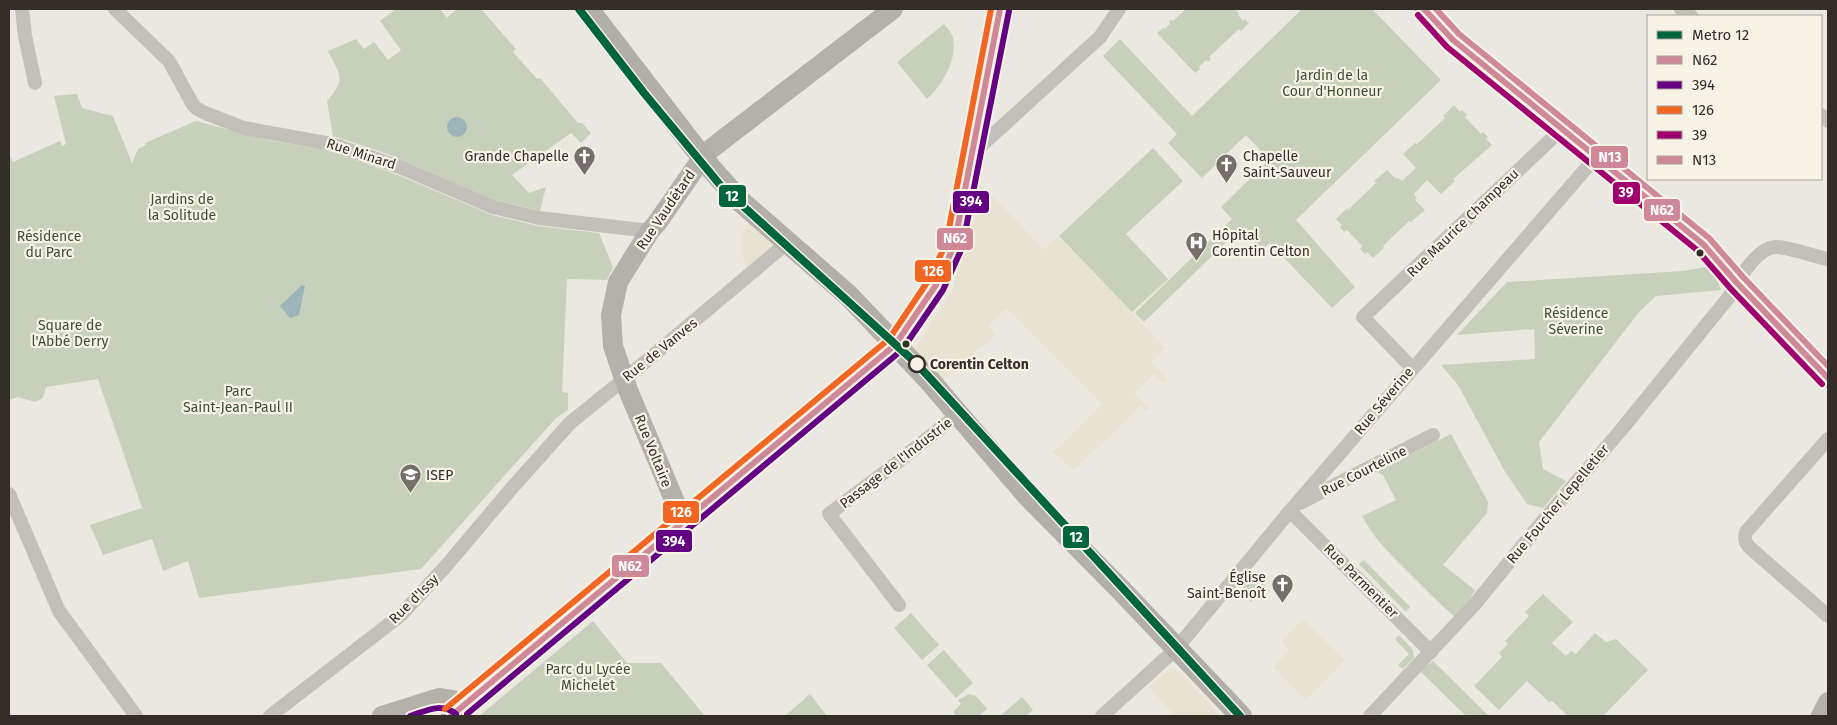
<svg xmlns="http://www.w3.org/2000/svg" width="1837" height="725" viewBox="0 0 1837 725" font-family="'Fira Sans',sans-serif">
  <rect width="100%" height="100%" fill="#eae8e0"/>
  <!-- green -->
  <path fill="#c7d0bb" d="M396,9h44l7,9 10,-9h24l35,40 -3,3 24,27 3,-1 38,45h4l9,10 -10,10 -10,-10 -59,42 17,18 17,-6 -6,24 -46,-11 -106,-46 -55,-18 -6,-35c20,-23 13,-25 1,-50l28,-12 8,10 10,-7 14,18 13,-10 -21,-29z
    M1186,9h49l4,4 -1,2 5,6 2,-2 4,4 -8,8 -2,-2 -30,28 2,2 -3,3 -2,-2 -7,7 1,2 -5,4 -38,-40 6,-5 2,1 5,-5 -1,-2 2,-2 2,1z
    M1302,9h70l69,71 -145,140 59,67 -23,21 -62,-65 -8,7 -21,-22 -97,94 -9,-9 97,-94 -11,-12 48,-47 -23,-25 -44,43 -34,-35 9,-9 -74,-78 17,-17 72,77z
    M944,24c3,4 8,9 9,14 5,20 -11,48 -26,61l-30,-37z
    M77,94l5,14 31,8 19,47 6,-14 8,-4 -1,-2 51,-22 72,19 62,11 68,24 94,40 46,11 61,7 14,34 -6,13 -40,-1 -5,113 6,1v17l-12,8 -135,151 -222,29 -11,-37 -25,10 -11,-32 -49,16 -13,-30 52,-17 -44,-129 -52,8 -3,11 -8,4 -17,-5 -9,3v-246l4,8 47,-21 2,5 4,-2 -12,-48z
    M1454,105l6,7 2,-2 5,5 -2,2 16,17 2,-2 5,5 -2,2 6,6 -39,34 2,2 -14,13 -14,-14 -13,14 3,4 -2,2 10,10 -14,12 -2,-1 -26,25 1,2 -11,10 -6,-6 -2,2 -5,-5 2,-3 -15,-16 -3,2 -4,-5 2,-2 -6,-6 11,-11 1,2 28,-27 -2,-2 13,-11 9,9 2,-1 4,3 14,-13 -13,-14 12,-11 2,1 28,-26 -2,-2z
    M1153,148l30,33 -57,53 42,45 -36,33 -73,-76z
    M1711,266l10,24 -65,6 -17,16 -100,130 4,27 23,12 -23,27 -16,-4 -23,-34 -46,-85 -17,-20 94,-6 -1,-30 -77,6 50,-53 176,-11z
    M1451,434l37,68 -1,11 -44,52 32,25 -17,30c-19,-17 -36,-34 -54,-52 -16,-16 -31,-31 -42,-52l34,-16 -13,-25 -6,-3z
    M1364,560l46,47 -4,5 -47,-48z
    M1255,575l11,11 -15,16 -11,-11z
    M1543,594l30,28 -21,21 14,13 5,-5 5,3 19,-21 11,9 10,-3 32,31 -45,46h-35l-16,-15 -3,1 -22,-21 -28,29 -25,-24 28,-29 -3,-4 9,-9 -3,-3 24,-25 -4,-4z
    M911,613l28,32 -17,15 -28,-32z
    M593,621l34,42h34l44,53h-226z
    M1399,635l14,15 1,8 -11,11 -5,-4 11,-11 -14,-15z
    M944,650l29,33 -17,15 -29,-33z
    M1433,661l56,55h-23l-46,-45z
    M810,694l17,22h-42z
    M969,694l7,2 11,13 -8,7h-23l-3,-4 8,-8 -3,-4z
    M1022,697l11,13 -7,6h-26z"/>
  <!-- plaza -->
  <path fill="#e8e2d0" d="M978,185l5,1 61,64 15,-14 106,112 -14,14 17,18 -4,4 -10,-10 -20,19 15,16 -3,2 -5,-5 -68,65 -20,-19 49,-47 -92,-94 -4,-2 -18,17 8,9 -54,46 -28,-32 40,-61v-7l6,-14 11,-46z
    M749,221l25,23v3l-26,23 -7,-20 1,-15z
    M1303,619l42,41 -39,40 -33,-33 16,-17 -8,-8z
    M1171,668l5,1 45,47h-46l-26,-29z"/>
  <!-- water -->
  <path fill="#9db4ba" d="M447 127a10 10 0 1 1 20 0a10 10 0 1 1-20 0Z
    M302,285l3,1 -6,29 -9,3 -10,-12z"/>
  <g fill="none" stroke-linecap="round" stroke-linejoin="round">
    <!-- street -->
    <path stroke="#c3c0b9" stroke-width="14" d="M22,9l3,27 10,47
      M115,9l54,52 23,42 4,5 9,5 39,15 87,16 69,23 93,40 46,11 111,13
      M1681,9l10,7
      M1821,115l7,6
      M973,153l127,-116 19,-28
      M1412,368l-49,-51 199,-188
      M1828,439l-82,93c-2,7 -1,10 3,15l79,69
      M9,494l50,117 77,105
      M1300,503l133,-68
      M1290,511l141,141
      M899,605l-70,-91 65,-49 63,-50
      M270,716l131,-101 45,-49 65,-77 59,-66 68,-55 149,-125
      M1102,716l74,-67 114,-138 306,-354
      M1370,716l105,-112 62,-76 84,-98 108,-133c8,-15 27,-49 46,-50 9,-1 42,10 53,12"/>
    <!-- secondary -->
    <path stroke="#b4b0aa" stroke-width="20" d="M1424,9l29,31 250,204 34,39 91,95
      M683,521l-55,-131 -15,-44 -2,-31 7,-33 32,-51 7,-8 46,-66 9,-9 181,-139
      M382,716l57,-18 13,2 9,7
      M451,716l444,-371
      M1821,716l7,-14"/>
    <!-- primary -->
    <path stroke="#b2aea8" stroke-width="22" d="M588,9l120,156 32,36 108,94 81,85 99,116 92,93 121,127
      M895,345c23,-32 46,-62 59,-99l46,-237"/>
    <defs>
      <path id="bus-1" d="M1424,9l29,31 250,204 34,39 91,95
        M451,716l444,-371 41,-60 18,-39 46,-237"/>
      <path id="bus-2" d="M467,714l435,-364 41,-60 19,-42 47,-237
        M410,716c16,-5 31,-14 46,-2"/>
      <path id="bus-3" d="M445,709l444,-370 39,-58 18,-37 45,-235"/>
      <path id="bus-4" d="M1418,15l29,32 250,203 34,39 91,95"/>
      <path id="bus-5" d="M1436,9l23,25 250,204 34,39 85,89"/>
    </defs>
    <!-- bus-1 casing -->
    <use href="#bus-1" stroke="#f7f3e7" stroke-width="10"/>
    <!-- bus-2 casing -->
    <use href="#bus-2" stroke="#f7f3e7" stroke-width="10"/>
    <!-- bus-3 casing -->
    <use href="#bus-3" stroke="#f7f3e7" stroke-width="10"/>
    <!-- bus-4 casing -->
    <use href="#bus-4" stroke="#f7f3e7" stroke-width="10"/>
    <!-- bus-5 casing -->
    <use href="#bus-5" stroke="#f7f3e7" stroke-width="10"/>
    <!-- bus-1 -->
    <use href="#bus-1" stroke="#ce8897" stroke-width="6"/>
    <!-- bus-2 -->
    <use href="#bus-2" stroke="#640082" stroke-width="6"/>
    <!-- bus-3 -->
    <use href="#bus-3" stroke="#f26522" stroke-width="6"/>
    <!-- bus-4 -->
    <use href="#bus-4" stroke="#a0006e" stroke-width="6"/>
    <!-- bus-5 -->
    <use href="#bus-5" stroke="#ce8897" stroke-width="6"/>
    <defs>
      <path id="metro-1" d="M579,9l65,84 77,93 196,178 323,352"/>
    </defs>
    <!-- metro-1 casing -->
    <use href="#metro-1" stroke="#f7f3e7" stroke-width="11"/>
    <!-- metro-1 -->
    <use href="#metro-1" stroke="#00643c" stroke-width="8"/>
  </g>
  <!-- icons -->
  <defs>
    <symbol id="church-pin" viewBox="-11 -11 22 30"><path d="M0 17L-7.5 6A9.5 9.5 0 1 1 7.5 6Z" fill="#746f68" stroke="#f7f3e7"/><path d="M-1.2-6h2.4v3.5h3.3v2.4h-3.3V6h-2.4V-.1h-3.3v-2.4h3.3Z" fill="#fff"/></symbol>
    <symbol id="hospital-pin" viewBox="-11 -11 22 30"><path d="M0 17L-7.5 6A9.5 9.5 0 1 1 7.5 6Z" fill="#746f68" stroke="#f7f3e7"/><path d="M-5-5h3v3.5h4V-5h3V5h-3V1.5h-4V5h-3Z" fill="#fff"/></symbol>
    <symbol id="university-pin" viewBox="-11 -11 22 30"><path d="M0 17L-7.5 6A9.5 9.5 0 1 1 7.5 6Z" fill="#746f68" stroke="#f7f3e7"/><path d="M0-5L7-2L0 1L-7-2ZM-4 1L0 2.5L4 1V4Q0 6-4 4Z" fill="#fff"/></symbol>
  </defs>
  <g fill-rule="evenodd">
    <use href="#church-pin" x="572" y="144" width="25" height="34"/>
    <use href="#church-pin" x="1214" y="152" width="25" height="34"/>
    <use href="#hospital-pin" x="1184" y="230" width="25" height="34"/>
    <use href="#university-pin" x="398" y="462" width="25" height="34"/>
    <use href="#church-pin" x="1270" y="572" width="25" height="34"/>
  </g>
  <!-- markers -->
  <g fill="#342e28" stroke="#f7f3e7" stroke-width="2">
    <circle cx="1700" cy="253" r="4.5"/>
    <circle cx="906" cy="344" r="4.5"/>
  </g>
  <circle fill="#f7f3e7" stroke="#342e28" stroke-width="2.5" cx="917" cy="364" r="8"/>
  <g text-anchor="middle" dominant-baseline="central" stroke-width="4.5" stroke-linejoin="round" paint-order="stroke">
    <!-- park labels -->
    <g font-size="14" fill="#3c502d" stroke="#f7f3e7">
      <text x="1332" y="75">Jardin de la<tspan x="1332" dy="16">Cour d'Honneur</tspan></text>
      <text x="182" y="199">Jardins de<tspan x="182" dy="16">la Solitude</tspan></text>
      <text x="49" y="236">Résidence<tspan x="49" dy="16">du Parc</tspan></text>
      <text x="1576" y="313">Résidence<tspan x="1576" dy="16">Séverine</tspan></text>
      <text x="70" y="325">Square de<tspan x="70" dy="16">l'Abbé Derry</tspan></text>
      <text x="238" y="391">Parc<tspan x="238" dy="16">Saint-Jean-Paul II</tspan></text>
      <text x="588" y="669">Parc du Lycée<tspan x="588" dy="16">Michelet</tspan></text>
    </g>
    <!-- street labels -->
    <g font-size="14" fill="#342e28" stroke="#f7f3e7">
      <text transform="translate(361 154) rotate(18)">Rue Minard</text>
      <text transform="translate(666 210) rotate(-56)">Rue Vaudétard</text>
      <text transform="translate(1463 223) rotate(-44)">Rue Maurice Champeau</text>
      <text transform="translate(660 350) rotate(-39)">Rue de Vanves</text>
      <text transform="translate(1384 401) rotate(-50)">Rue Séverine</text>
      <text transform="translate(653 451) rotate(68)">Rue Voltaire</text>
      <text transform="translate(896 463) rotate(-38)">Passage de l'Industrie</text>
      <text transform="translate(1364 471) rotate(-27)">Rue Courteline</text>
      <text transform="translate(1558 504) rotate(-50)">Rue Foucher Lepelletier</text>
      <text transform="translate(1361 581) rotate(45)">Rue Parmentier</text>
      <text transform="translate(414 599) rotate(-45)">Rue d'Issy</text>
    </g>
    <!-- poi labels -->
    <g font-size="14" fill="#342e28" stroke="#f7f3e7" text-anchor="start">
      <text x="569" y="156" text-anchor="end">Grande Chapelle</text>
      <text x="1243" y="156">Chapelle<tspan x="1243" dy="16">Saint-Sauveur</tspan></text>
      <text x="1212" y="235">Hôpital<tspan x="1212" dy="16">Corentin Celton</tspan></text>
      <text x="426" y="475">ISEP</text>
      <text x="1266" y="577" text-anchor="end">Église<tspan x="1266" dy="16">Saint-Benoît</tspan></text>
    </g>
    <!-- stop labels -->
    <g font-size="14" font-weight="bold" fill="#342e28" stroke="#f7f3e7" text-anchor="start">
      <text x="930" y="364">Corentin Celton</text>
    </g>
  </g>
  <g stroke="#f7f3e7" stroke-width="2">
    <rect x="1590" y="145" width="39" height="24" rx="5" fill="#ce8897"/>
    <rect x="1612" y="181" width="29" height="24" rx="5" fill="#a0006e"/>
    <rect x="718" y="184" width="29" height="24" rx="5" fill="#00643c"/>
    <rect x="952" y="190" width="38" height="24" rx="5" fill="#640082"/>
    <rect x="1643" y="198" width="38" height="24" rx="5" fill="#ce8897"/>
    <rect x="936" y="227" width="38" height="24" rx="5" fill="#ce8897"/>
    <rect x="914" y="259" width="38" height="24" rx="5" fill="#f26522"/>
    <rect x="662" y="500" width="38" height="24" rx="5" fill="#f26522"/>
    <rect x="1062" y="525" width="28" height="24" rx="5" fill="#00643c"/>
    <rect x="655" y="529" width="38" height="24" rx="5" fill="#640082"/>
    <rect x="611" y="554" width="39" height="24" rx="5" fill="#ce8897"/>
  </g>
  <g font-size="14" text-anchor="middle" font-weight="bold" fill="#fff">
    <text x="1610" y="162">N13</text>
    <text x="1626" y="197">39</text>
    <text x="732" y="201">12</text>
    <text x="971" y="206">394</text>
    <text x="1662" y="215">N62</text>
    <text x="955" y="243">N62</text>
    <text x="933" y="276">126</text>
    <text x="681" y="517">126</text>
    <text x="1076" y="542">12</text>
    <text x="674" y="546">394</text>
    <text x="630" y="571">N62</text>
  </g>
  <!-- border -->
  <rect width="1837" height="725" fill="none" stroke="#342e28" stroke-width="20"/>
  <!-- legend -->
  <rect x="1647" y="15" width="175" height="165" fill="#f7f3e7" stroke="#a9a49b"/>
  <rect x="1657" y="31" width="25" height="8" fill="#00643c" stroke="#a9a49b"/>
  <text x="1692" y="40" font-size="15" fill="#342e28">Metro 12</text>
  <rect x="1657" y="56" width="25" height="8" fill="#ce8897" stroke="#a9a49b"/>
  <text x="1692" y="65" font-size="15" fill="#342e28">N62</text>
  <rect x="1657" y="81" width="25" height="8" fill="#640082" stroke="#a9a49b"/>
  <text x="1692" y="90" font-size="15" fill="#342e28">394</text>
  <rect x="1657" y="106" width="25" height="8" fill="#f26522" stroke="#a9a49b"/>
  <text x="1692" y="115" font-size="15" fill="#342e28">126</text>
  <rect x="1657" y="131" width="25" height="8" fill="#a0006e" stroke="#a9a49b"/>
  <text x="1692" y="140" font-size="15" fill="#342e28">39</text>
  <rect x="1657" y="156" width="25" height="8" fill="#ce8897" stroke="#a9a49b"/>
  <text x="1692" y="165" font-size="15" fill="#342e28">N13</text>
</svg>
